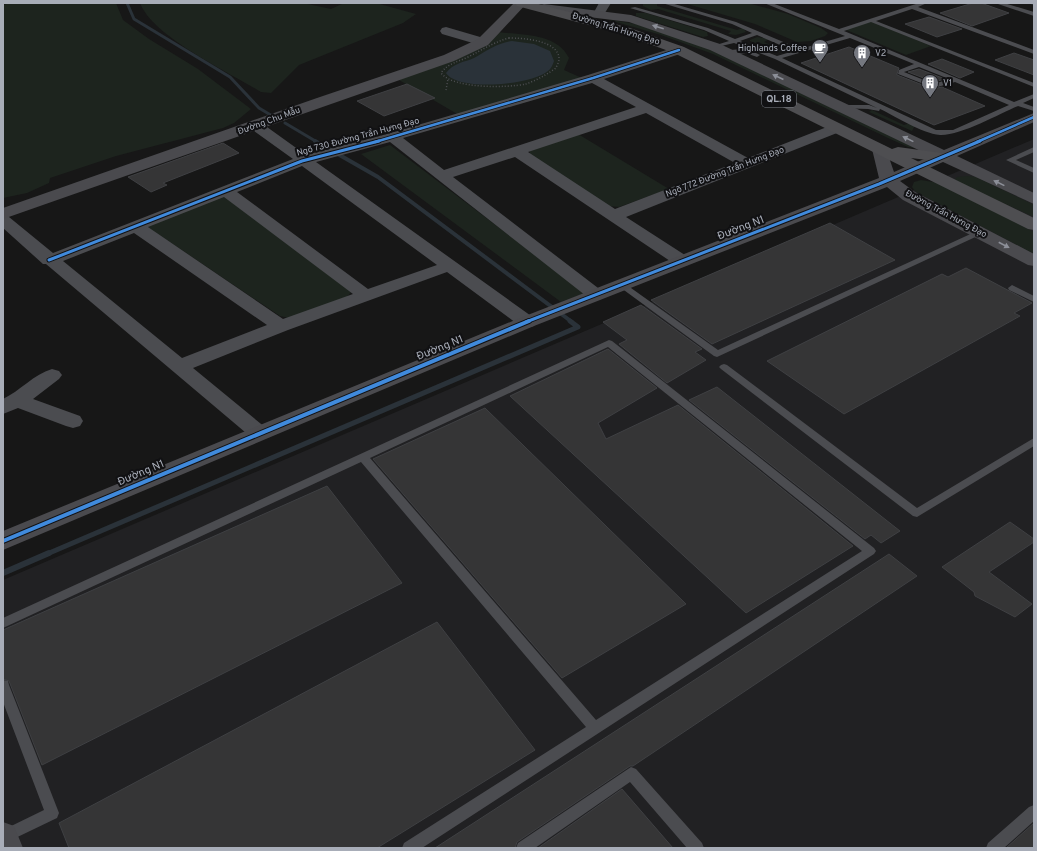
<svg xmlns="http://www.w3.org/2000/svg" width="1037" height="851" viewBox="0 0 1037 851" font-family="Overpass,sans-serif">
  <rect width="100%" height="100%" fill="#171717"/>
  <!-- built -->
  <path fill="#212123" d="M1034,139v709h-1031v-268z"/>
  <!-- green -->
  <path fill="#1d241e" d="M10,3h106l7,17 26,19 49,30 53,40 -17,14 -11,5 -107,28 -66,22 -1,5 -22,10 -24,5v-193z
    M140,3h163l28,6 13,-6h32l40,11 -13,9 -104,42 -28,28 -10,-1c-32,-20 -108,-55 -121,-89z
    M643,3h14v3l80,24 6,-2 3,4 -10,3 -8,-1 3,-3 -73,-22 -7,1 -8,-4z
    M684,3h64l40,11 33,14 7,5 -3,3 -14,5 -14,1 -42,-18z
    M636,13h10l55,17 6,2 1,4 -5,1 -67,-21z
    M606,19l30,5 64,21 215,103 -7,-1 -20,-9 -175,-84 -52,-19z
    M870,21l61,25 -25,9 -62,-26z
    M498,32c23,3 59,1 71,26l-5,12 20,9 -125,36 -60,-35z
    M757,37l12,2 -5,3 11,5 8,-1 4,5 -7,1 -10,-1v-4l-12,-5 -3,1 -5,-2v-1z
    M872,110l32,15 6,-2 5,2 -3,6 -43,-19z
    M578,134l91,55 -50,18 -12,-1 -77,-52v-5z
    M390,145l195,148 -24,9 -200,-148z
    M968,176l8,1 58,28v12l-77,-35 -2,-3 2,-2z
    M921,180l18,3 95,49v22l-118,-62 -4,-5 2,-5z
    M220,196l6,1 125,95 -4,5 -54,22 -13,-3 -131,-88v-3z"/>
  <!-- water -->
  <path fill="#2a3239" d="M512,41l22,3 16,7 4,10c-1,3 -3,8 -6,10 -16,14 -90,21 -102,2 7,-10 19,-11 28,-15 13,-7 23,-15 38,-17z"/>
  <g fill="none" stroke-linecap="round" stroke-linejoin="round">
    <!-- stream-far3 -->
    <path stroke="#2a3239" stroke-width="3" d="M127,3l7,16 96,58 29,31 15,9
      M1032,3l2,1
      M285,123l32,19"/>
    <!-- stream-far2 -->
    <path stroke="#2a3239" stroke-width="4" d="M315,141l63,36 194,145"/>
    <!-- stream-far1 -->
    <path stroke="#2a3239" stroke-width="5" d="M47,554l531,-227 -8,-6"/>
    <!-- stream -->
    <path stroke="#2a3239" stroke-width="6" d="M3,573l46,-20"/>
  </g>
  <!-- building -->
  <path fill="#353536" stroke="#3f4043" d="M973,3h8l28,10 -37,13 -32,-13z
    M929,17l33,12 -25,8 -32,-13z
    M849,47l50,21 -2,6v1l36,14 9,-2 43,19 -51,19 -133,-62z
    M1014,53l20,7v15l-39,-15z
    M942,59l32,13 -14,6 -32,-14z
    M919,69l26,10 -11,3 -26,-10z
    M407,84l28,14 -51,18 -27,-15z
    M223,143l16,10 -76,30 4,2 -16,7 -23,-15z
    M830,223l65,37 -183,84 -61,-44z
    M966,268l66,35 -18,10 6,3 -176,98 -77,-53 175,-87 6,3z
    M641,305l61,44 -7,3 11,8 -39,23 -48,-39 8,-4 -24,-18z
    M608,349l49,39 -59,35 8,16 72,-34 175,141 -107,67 -236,-217z
    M717,387l183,144 -19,12 -10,-8 -6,4 -176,-139z
    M485,408l201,196 -124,74 -189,-219z
    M327,486l75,97 -360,182 -33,-84 -6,-2v-49z
    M1010,522l24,17v3l-45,30 43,32 -17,13 -40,-21 -1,-4 -32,-25z
    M889,554l28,22 -284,190h-3l-113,76 -2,6h-80z
    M437,622l98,128 -158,98h-308l-10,-25z
    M622,789l51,59h-135z
    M1034,823v25h-28z"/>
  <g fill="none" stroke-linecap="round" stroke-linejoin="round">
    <!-- path -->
    <path stroke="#4d4e52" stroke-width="1.5" stroke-dasharray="1 2" stroke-linecap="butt" d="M509,38c13,0 50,2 50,21 0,3 -2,6 -3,9 -10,7 -19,12 -30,16 -19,4 -73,5 -85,-11 7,-10 17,-11 27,-16 14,-7 26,-15 41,-19z
      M446,90l2,-11"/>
    <!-- lane -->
    <path fill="#4b4c50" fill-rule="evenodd" d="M662,3h9l65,19 64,27 45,-13 -81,-33h8l67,26 80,-26h8l-9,4 116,43v4l-122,-45 -36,12 158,62v4l-163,-65 -27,9 170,71 20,-8v4l-11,5 11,4v4l-16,-5c-19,8 -58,30 -78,29 -19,-2 -43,-18 -60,-26l-1,2 -11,-2 -31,-1 -1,-1 3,-2h30l8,3 -102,-49 -41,-16 -21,5v-2l16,-5 -25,-11 -74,-22 5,-1 73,21 27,11 17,-6 -20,-9zM757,35l37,16 -17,5 -37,-15zM850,38l64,26 -15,6 -1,4 36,14 21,-6 54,23 -56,25h-17l-154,-72zM919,67l30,12 -15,5 -30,-12z
      M995,3h9l30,9v4z
      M742,49l10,2 8,4 -3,2 -11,-4 -18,2 -3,-2 6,-3z
      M1034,147v5l-18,8 18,8v5l-28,-13z
      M977,231h3l4,2 -267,124 -3,-1 -97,-71 1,-2h6l94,67z
      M1012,285l22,11v6l-25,-12 -1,-2z
      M609,340l3,1 262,207 2,3 -2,3 -452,294h-20l2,-5 182,-116 -225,-265 -358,166v-10zM608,347l254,204 -266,169 -226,-262z
      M724,364l3,1 190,143 117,-70v8l-117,71 -4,-1 -192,-147 -2,-2 2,-2z
      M3,680l5,1 1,4 50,128 -2,5 -52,25 -2,-1v-12l41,-20 -41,-108z
      M631,767l5,2 66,74 2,5h-17l-57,-66 -95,66h-19l2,-5z
      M1034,805v16l-30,27h-18l2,-5 41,-36z"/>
    <!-- street -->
    <path fill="#4b4c50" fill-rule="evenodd" d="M599,3h12l-8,13h-8l-2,-2z
      M446,27l41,12 2,3 -2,3 -4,1 -41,-12 -2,-3 2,-3z
      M679,46l4,1 2,3 -2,3 -79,26 144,79 84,-33 5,-1 5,1 2,3 -2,3 -216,86 62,40 3,4 -3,4 -6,1 -6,-1 -161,-108 -62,20 149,114 3,4 -3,4 -6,1 -6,-1 -200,-157 -74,20 218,156 2,4 -2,4 -7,2 -7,-2 -73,-54 -159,58 -95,38 73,60 4,5 -4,5 -7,2 -7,-2 -206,-174h-3l-40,-36v-13l6,2 44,36 240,-94 -43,-31 -2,-3 2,-3 5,-1 5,1 46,33 81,-21 201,-59zM592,83l44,24 -192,63 -41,-32zM646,113l89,50 -120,46 -87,-57zM302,166l135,99 -69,24 -131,-97zM224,197l129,97 -70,25 -135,-92zM134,233l133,92 -85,33 -119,-97z
      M52,369l7,2 3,4 -3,4 -26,20 47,17 3,5 -3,5 -7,2 -7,-2 -48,-18 -15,6v-15c17,-8 31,-25 49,-30z"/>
    <!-- secondary -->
    <path fill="#4a4a4e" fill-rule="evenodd" d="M514,3h13l-39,42 -34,16 -451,158v-11l314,-110 127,-43 34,-16z
      M544,4l87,11 89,29 224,106 90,-37v9l-77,34 77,37v11l-91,-42 -43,19 15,11 119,62v12l-6,-1 -125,-65 -16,-13 -353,139 -531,224v-19l517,-213 359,-140 -7,-29 3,-3 5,-2 5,2 9,26 37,-16 -221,-106 -81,-28 -89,-11 -2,-3 2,-3z
      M3,822l11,4 9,22h-20z"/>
    <!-- highway -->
    <path fill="#4e4e51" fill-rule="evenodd" d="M515,3h20l95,25 54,19 208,102 6,-2 51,7 2,3 -2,3 -6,2 -32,-4 123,60v12l-6,-1 -354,-176 -52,-19 -105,-28z"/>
    <defs>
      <path id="cycleway-far2" d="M375,142l218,-64 86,-28
        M977,142l57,-25"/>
      <path id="cycleway-far1" d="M49,260l253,-99 77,-20
        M526,322l353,-138 101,-43"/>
      <path id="cycleway" d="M3,541l526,-220"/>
    </defs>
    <!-- cycleway-far2 casing -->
    <use href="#cycleway-far2" stroke="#111113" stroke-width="4"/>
    <!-- cycleway-far1 casing -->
    <use href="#cycleway-far1" stroke="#111113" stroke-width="5"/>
    <!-- cycleway casing -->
    <use href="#cycleway" stroke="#111113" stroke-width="6"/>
    <!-- cycleway-far2 -->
    <use href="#cycleway-far2" stroke="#408adc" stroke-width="2.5"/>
    <!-- cycleway-far1 -->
    <use href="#cycleway-far1" stroke="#408adc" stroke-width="3"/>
    <!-- cycleway -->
    <use href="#cycleway" stroke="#408adc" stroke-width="4"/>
  </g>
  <!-- one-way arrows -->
  <defs><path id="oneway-solid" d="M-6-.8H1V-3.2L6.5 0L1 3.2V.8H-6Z"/></defs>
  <g fill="#8c8f98">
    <use href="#oneway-solid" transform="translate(658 27) rotate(-163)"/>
    <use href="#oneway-solid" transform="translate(778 77) rotate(-155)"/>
    <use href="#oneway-solid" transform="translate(908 139) rotate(-154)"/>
    <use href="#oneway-solid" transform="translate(999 183) rotate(-154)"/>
    <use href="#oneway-solid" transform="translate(1004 245) rotate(28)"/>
  </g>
  <!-- icons -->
  <defs>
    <symbol id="cafe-pin" viewBox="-11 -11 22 30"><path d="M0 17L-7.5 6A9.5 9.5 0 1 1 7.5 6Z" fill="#757880" stroke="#111113"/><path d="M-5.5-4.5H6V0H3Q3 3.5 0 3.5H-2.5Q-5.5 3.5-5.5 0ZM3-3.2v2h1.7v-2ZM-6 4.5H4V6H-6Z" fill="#fff"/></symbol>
    <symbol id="building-pin" viewBox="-11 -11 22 30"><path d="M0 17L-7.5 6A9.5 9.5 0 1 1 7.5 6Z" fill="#757880" stroke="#111113"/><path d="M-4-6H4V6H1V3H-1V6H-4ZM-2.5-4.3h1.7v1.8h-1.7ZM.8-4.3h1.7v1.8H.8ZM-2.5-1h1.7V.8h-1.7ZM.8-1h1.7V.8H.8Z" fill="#fff"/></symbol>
  </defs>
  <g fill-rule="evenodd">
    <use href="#cafe-pin" x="810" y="38" width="20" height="27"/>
    <use href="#building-pin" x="852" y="43" width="20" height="27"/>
    <use href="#building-pin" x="920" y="73" width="20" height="27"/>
  </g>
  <g text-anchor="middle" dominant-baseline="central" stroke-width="4" stroke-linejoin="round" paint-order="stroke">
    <!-- far-street labels -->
    <g font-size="9" fill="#a8adb8" stroke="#111113">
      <text transform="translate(616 29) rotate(17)">Đường Trần Hưng Đạo</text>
      <text transform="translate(269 121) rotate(-20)">Đường Chu Mẫu</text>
      <text transform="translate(358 137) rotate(-15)">Ngõ 730 Đường Trần Hưng Đạo</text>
      <text transform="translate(725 172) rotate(-21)">Ngõ 772 Đường Trần Hưng Đạo</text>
      <text transform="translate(946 214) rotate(28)">Đường Trần Hưng Đạo</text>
    </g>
    <!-- far-poi labels -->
    <g font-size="9" fill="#a8adb8" stroke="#111113" text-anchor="start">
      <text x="807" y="48" text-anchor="end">Highlands Coffee</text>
      <text x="875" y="53">V2</text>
      <text x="943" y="83">V1</text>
    </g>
    <!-- shield labels -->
    <rect fill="#111113" stroke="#7b7e86" stroke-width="1" x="762" y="91" width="34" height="16" rx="3"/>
    <g font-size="10" font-weight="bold" fill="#a8adb8">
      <text x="779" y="99">QL.18</text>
    </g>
    <!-- street labels -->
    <g font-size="11" fill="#a8adb8" stroke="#111113">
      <text transform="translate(741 228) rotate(-21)">Đường N1</text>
      <text transform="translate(440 348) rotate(-22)">Đường N1</text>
      <text transform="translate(141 473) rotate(-23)">Đường N1</text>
    </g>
  </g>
  <!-- border -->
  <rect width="1037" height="851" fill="none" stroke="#a8adb8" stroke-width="8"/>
</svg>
